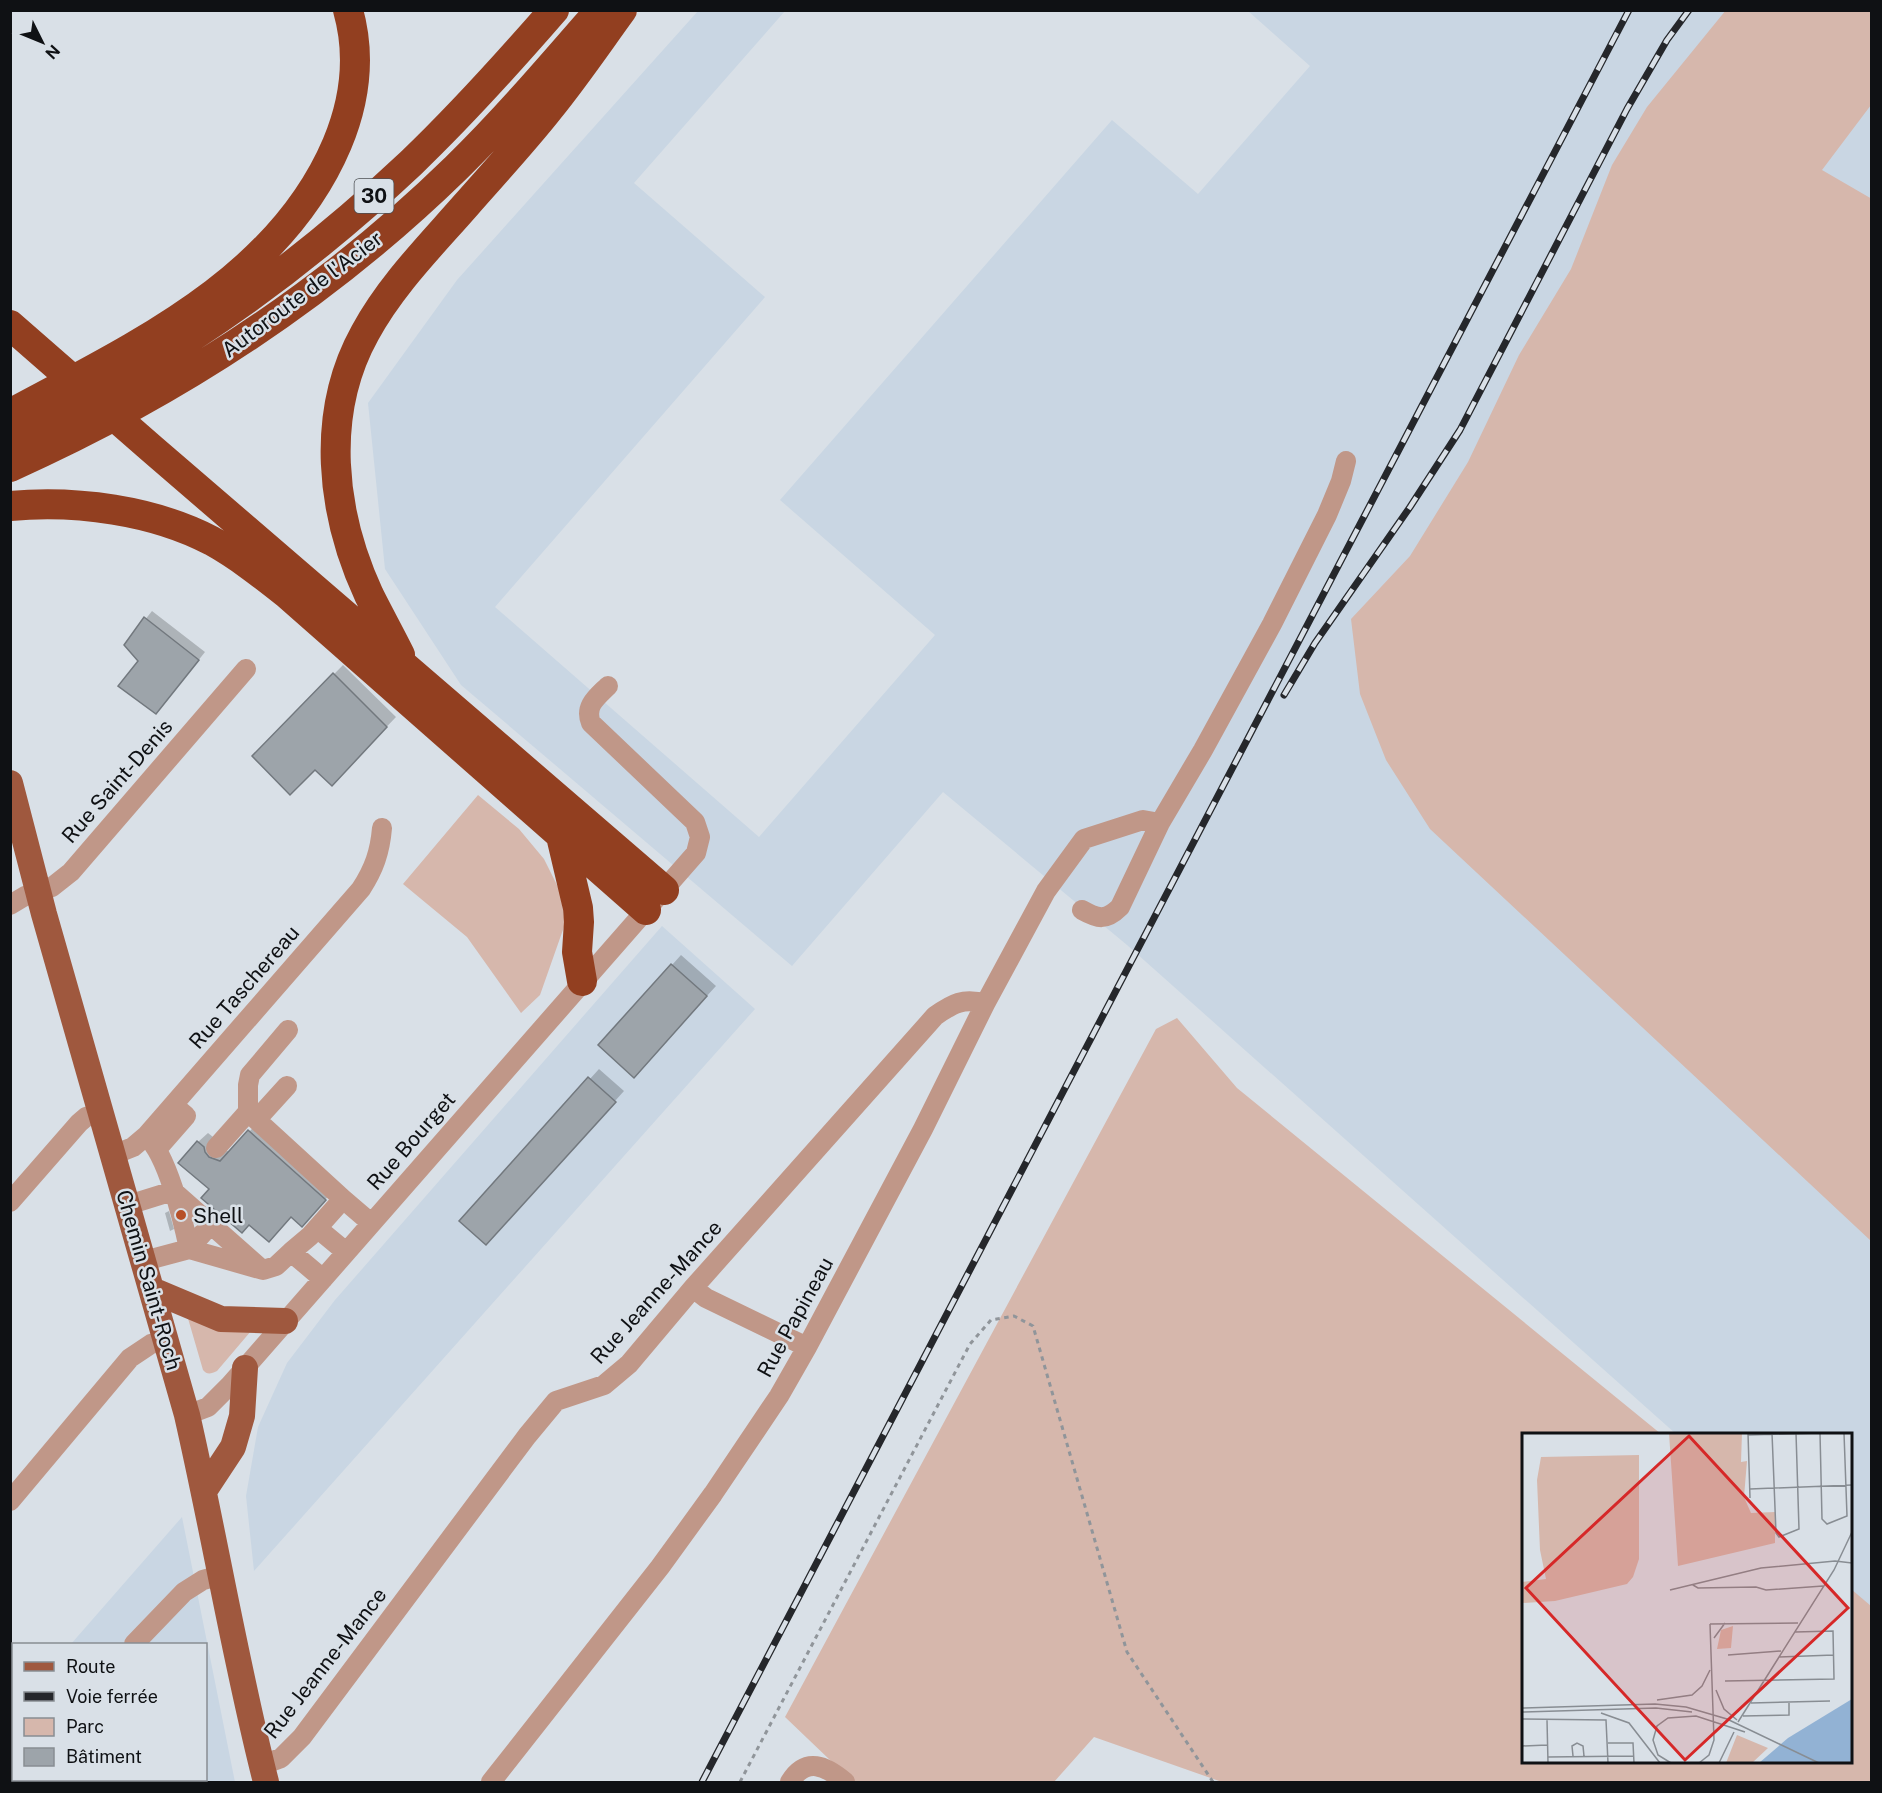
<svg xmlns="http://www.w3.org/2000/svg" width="1882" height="1793" viewBox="0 0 1882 1793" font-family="'Public Sans',sans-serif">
  <rect width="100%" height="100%" fill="#d9e0e7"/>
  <!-- built -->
  <path fill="#c9d6e3" d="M698,11h87l-151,172 131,114 -270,310 264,230 176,-202 -155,-135 332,-380 86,74 112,-128 -62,-55h623v1599l-20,-18 -1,-158h-174l-549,-489 -184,-153 -151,174 -331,-281 -76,-116 -17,-166 89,-123z
    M662,926l93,83 -501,562 -8,-75 12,-69 29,-64 48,-63z
    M182,1517l53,265h-224l-1,-112 4,2v108h192v-136h-135z"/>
  <!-- green -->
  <path fill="#d6b7ac" d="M1726,10l145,1v94l-49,65 50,29 -1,1042 -441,-412 -44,-69 -26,-66 -9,-75 59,-63 58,-94 51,-107 52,-86 41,-104 35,-58z
    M478,795l41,34 25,30 16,32 5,33 -25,71 -19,18 -54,-76 -64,-53z
    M1177,1018l60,70 424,346h-137v328h326l1,-173 20,17v176h-649l-128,-45 -40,45h-201l-68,-65 371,-688z
    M187,1315l64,16 -34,40c-6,3 -10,4 -14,-1z"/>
  <!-- shadow -->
  <path fill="#0003" d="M152,611l53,41 -42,53 -23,-44 -15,-16z
    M343,665l53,52 -64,67 -17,-16 -61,-12z
    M681,955l35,31 -73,80 -43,-21z
    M599,1069l25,22 -128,142 -35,-12z
    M258,1122l77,67 -24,26 -100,-26 -13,-47 10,-9 5,4 5,11 13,4z
    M169,1211l5,18 -4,2 -5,-18z"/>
  <!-- building -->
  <path fill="#9da4aa" stroke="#72787e" stroke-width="1.5" d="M144,617l55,43 -43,54 -38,-28 20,-25 -14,-16z
    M333,673l54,54 -55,59 -17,-16 -25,25 -38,-39z
    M671,964l36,32 -73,82 -36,-33z
    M588,1077l28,25 -130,143 -27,-24z
    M248,1130l78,70 -24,27 -11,-10 -22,25 -20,-17 -7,8 -41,-35 8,-9 -31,-26 19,-22 7,6 1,5 4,5 11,4z"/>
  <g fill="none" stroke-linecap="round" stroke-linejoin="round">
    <!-- path -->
    <path stroke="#90959a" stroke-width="3" stroke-dasharray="4.5 4.5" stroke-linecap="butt" d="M740,1782l230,-438 21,-24 23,-4 19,10 94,326 86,130"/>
    <!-- minor -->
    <path stroke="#c09788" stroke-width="20" d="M10,905l15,-9 27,-9 19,-15 175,-203
      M1082,910c16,9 24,11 38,-3l40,-84 43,-73 69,-126 55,-109 14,-34 5,-20
      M248,1112v-27l2,-10 38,-45
      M257,1119l30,-33
      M146,1136c21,18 37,84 43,113l74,21 13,-4 15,-14 32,27
      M158,1148l28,-32 -13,-11
      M216,1148l32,-36 95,87
      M113,1155l20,-8 13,-11 215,-247c13,-20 19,-37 21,-61
      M10,1202l69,-79 7,-6 15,-5
      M128,1205l45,-14 86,76
      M317,1228l29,24
      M291,1252l19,-16 33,-37 28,24
      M144,1261l45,-12 22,-25
      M693,1288l13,10 101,49
      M187,1415l21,-8 22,-22 466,-532 4,-16 -5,-15 -104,-99c-7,-17 6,-26 17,-37
      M10,1501l120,-143 21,-14 15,-4
      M134,1644l50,-52 19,-12 18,-5
      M10,1732l4,-2
      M262,1765l19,-7 21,-21 225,-301 29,-35 48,-16 25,-21 64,-76 242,-272c17,-12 29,-19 50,-12
      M491,1782l169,-215 53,-73 66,-98 28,-49 116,-218 62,-125 61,-113 38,-52 59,-19 17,3
      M790,1782c16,-26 36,-16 55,0"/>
    <!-- major -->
    <path stroke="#9f583e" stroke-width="26" d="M10,783l34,131 143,501c28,122 48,246 79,367
      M152,1290l69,29 64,2
      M204,1491l29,-44 9,-31 3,-48"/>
    <!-- highway -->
    <path stroke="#923f20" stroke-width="30" d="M10,325l142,124 512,441
      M10,414c124,-67 269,-133 327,-270 18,-43 24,-88 11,-134
      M10,436c148,-66 283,-162 401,-273 50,-48 97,-100 143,-153
      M10,467c165,-74 317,-173 446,-299 51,-50 97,-104 144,-158
      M10,506c66,-6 143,4 202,35 27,15 51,34 75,53l359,316
      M400,655c-10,-20 -21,-40 -31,-60 -38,-82 -49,-181 -4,-262 26,-48 66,-88 101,-128 28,-32 57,-63 83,-96 26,-32 49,-66 73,-99
      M561,836l17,72 1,14 -2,30 5,29"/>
    <defs>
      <path id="rail" d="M1284,695l31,-52 95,-136 50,-77 167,-321 40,-69 22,-30
        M702,1782l927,-1772"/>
    </defs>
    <!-- rail casing -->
    <use href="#rail" stroke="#25272b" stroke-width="7"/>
    <!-- rail -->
    <use href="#rail" stroke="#d9e0e7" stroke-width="4.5" stroke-dasharray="14" stroke-linecap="butt"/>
  </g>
  <!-- markers -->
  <circle fill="#b75028" stroke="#d9e0e7" stroke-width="2" cx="181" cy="1215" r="6"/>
  <g text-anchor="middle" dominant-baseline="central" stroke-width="5" stroke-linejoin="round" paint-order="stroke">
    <!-- shield labels -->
    <rect fill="#d9e0e7" stroke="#4c4f53" stroke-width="1.5" x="354.5" y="179" width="39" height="34" rx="4.5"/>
    <g font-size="20" font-weight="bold" fill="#0f1114">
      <text x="374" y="196">30</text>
    </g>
    <!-- street labels -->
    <g font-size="21" fill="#0f1114" stroke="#d9e0e7">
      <text transform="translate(302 294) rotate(-37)">Autoroute de l'Acier</text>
      <text transform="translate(117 781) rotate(-49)">Rue Saint-Denis</text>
      <text transform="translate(244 987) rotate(-49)">Rue Taschereau</text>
      <text transform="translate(411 1141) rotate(-49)">Rue Bourget</text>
      <text transform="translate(149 1280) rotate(74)">Chemin Saint-Roch</text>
      <text transform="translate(656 1292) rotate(-48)">Rue Jeanne-Mance</text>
      <text transform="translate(795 1317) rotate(-61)">Rue Papineau</text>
      <text transform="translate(325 1663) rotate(-52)">Rue Jeanne-Mance</text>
    </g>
    <!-- poi labels -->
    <g font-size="21" fill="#0f1114" stroke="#d9e0e7" text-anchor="start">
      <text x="193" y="1215">Shell</text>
    </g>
  </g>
  <!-- overview -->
  <g transform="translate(1522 1433)">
    <rect width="330" height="330" fill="#d9e0e7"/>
    <path d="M147,0h73l-1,29 6,-1 -3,36 7,16 24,-1v31l-97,23zM117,22v104l-6,18 -6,7 -72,17 -33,2v-21l24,-3 -6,-29 -3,-70 4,-23zM211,193l-2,22 -14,1 4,-19zM215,302l31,13 -16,15h-26z" fill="#d6b7ac"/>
    <path d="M330,266v64h-93l29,-25z" fill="#92b2d4"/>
    <path fill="none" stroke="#888d93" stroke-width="1.5" d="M226,0l2,65M250,0l4,100 3,4 20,-8 -3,-96M298,0l2,86 5,5 20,-8 -3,-83M226,2l72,-2M228,56l102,-4M171,152l5,3 58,-1 10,3 57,-4M148,157l91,-22 74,-7 17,2M188,191l88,-1M192,205l11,-15M206,222l53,-4M257,224l55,-2M203,248l109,-2 -1,-48 -38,1M194,257l8,19 13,11M135,267l35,-5 10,-9 8,-16M229,270l79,-2M0,275l133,-4 31,3 41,12 92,44M0,279l134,-4 36,4M79,280l28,10 31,40M221,283l46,-1v-12M0,286l84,1 2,43M25,287l1,43M216,289l96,-152 18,-38M86,310h25l1,20M0,313l25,-1M51,323l-1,-10 5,-3 6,3 1,10M26,324l86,-1M149,330l-13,-8 -5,-15 4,-14 11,-8 28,-2 49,16M177,330l10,-8 5,-15 -4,-116M197,330l15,-31"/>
    <path fill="#d62828" fill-opacity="0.15" stroke="#d62828" stroke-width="3" d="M167,3l159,172 -163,152 -159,-172z"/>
    <rect width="330" height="330" fill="none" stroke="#0f1114" stroke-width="3"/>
  </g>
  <!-- border -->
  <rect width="1882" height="1793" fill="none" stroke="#0f1114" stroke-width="24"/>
  <!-- legend -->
  <rect x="12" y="1643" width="195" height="138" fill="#d9e0e7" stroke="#888d93" stroke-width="1.5"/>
  <rect x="24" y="1662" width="30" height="9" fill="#9f583e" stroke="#888d93" stroke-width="1.5"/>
  <text x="66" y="1673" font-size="18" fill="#0f1114">Route</text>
  <rect x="24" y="1692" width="30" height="9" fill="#25272b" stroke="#888d93" stroke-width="1.5"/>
  <text x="66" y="1703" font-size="18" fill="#0f1114">Voie ferrée</text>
  <rect x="24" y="1718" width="30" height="18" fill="#d6b7ac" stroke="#888d93" stroke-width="1.5"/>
  <text x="66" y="1733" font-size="18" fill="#0f1114">Parc</text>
  <rect x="24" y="1748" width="30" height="18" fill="#9da4aa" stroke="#888d93" stroke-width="1.5"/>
  <text x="66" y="1763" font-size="18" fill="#0f1114">Bâtiment</text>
  <!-- north arrow -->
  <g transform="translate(42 42) rotate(133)" stroke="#d9e0e7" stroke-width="4.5" paint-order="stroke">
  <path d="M0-4.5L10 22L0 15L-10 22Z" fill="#0f1114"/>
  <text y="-9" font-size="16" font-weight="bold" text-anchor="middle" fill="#0f1114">N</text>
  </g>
</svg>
